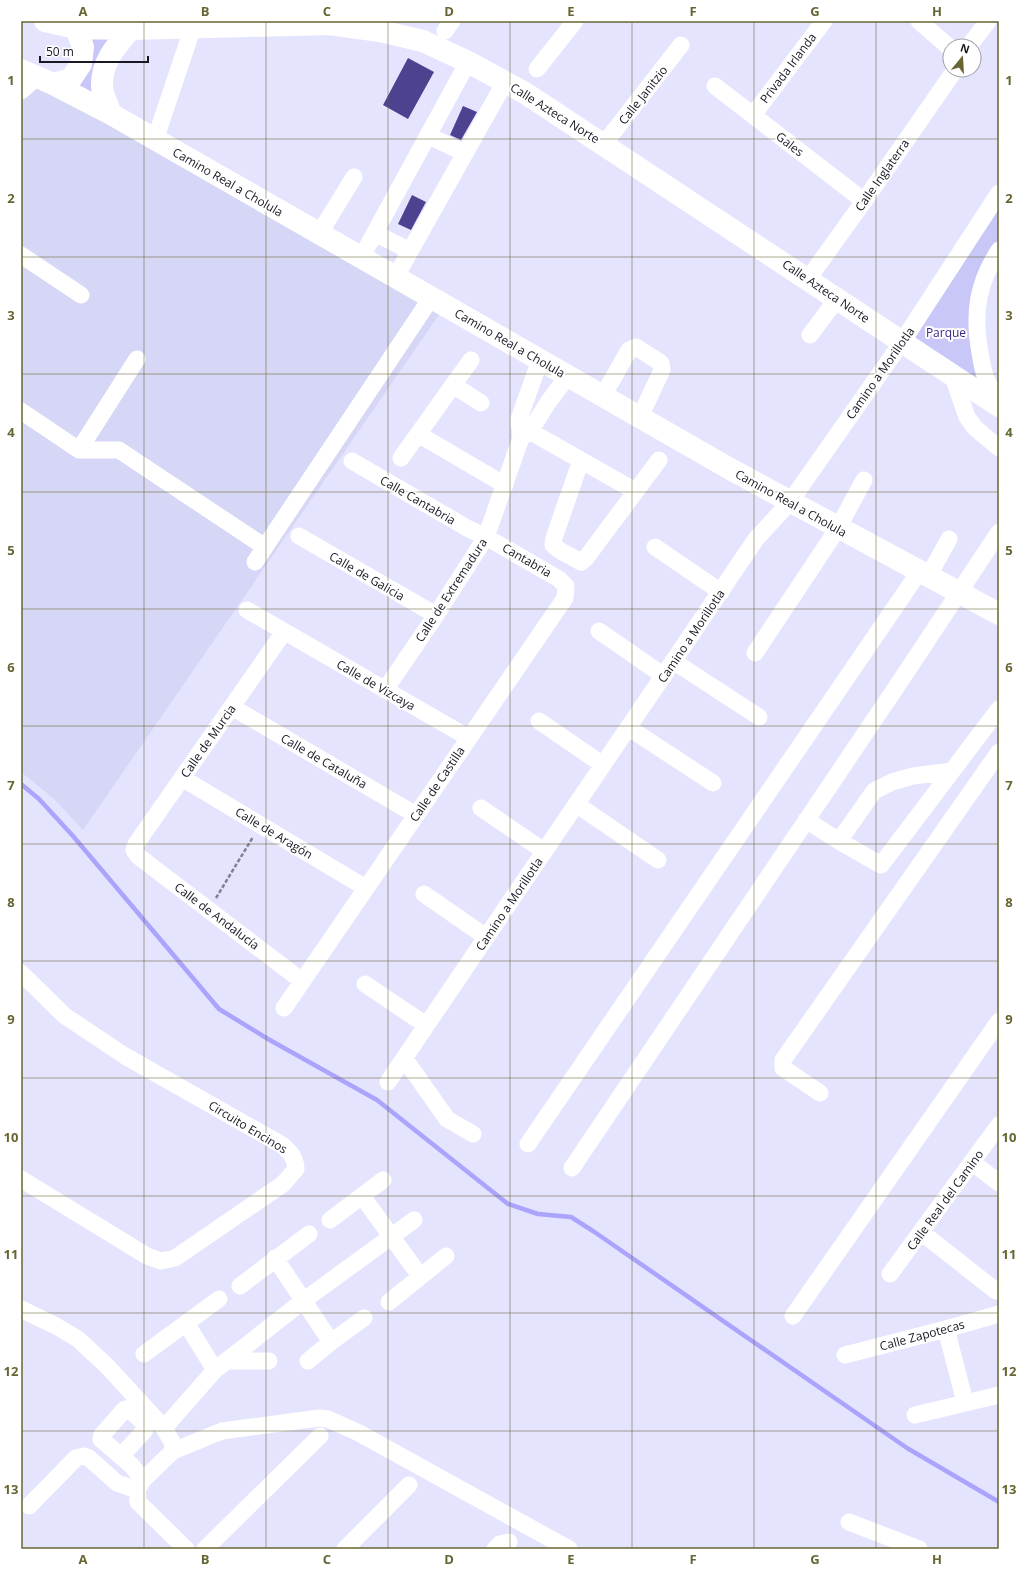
<svg xmlns="http://www.w3.org/2000/svg" width="1020" height="1570" viewBox="0 0 1020 1570" font-family="'Open Sans',sans-serif">
  <rect width="100%" height="100%" fill="#e5e4ff"/>
  <!-- built -->
  <path fill="#d6d6f6" d="M21,79l87,44 335,186 -360,521 -29,-31 -33,-27z"/>
  <!-- green -->
  <path fill="#c9c7f7" d="M87,34l25,1 -15,62 -23,-11z
    M999,209v36l-24,44 7,94 -68,-44z"/>
  <g fill="none" stroke-linecap="round" stroke-linejoin="round">
    <!-- stream -->
    <path stroke="#aba4fc" stroke-width="4.5" d="M21,784l18,15 34,37 146,173 49,30 109,61 131,104 30,10 33,3 22,14 314,217 92,54"/>
  </g>
  <!-- building -->
  <path fill="#4d4290" d="M408,58l26,14 -26,47 -25,-14z
    M463,106l14,6 -16,28 -11,-5z
    M412,195l14,7 -15,28 -13,-6z"/>
  <g fill="none" stroke-linecap="round" stroke-linejoin="round">
    <!-- path -->
    <path stroke="#808093" stroke-width="2.5" stroke-dasharray="4 2" stroke-linecap="butt" d="M216,898l37,-61"/>
    <!-- minor -->
    <path stroke="#fff" stroke-width="17" d="M919,21l31,27
      M445,31l7,-10
      M969,46l19,-25
      M537,69l38,-48
      M715,86l149,115
      M21,91l16,-14
      M753,115l71,-94
      M429,136l36,17
      M155,140l38,-113
      M604,144l77,-99
      M375,233l35,18
      M319,234l35,-57
      M999,250c-22,34 -26,64 -19,103 2,10 3,21 8,30 3,5 7,10 11,15
      M21,255l60,40
      M361,258l107,-196
      M395,278l110,-196
      M808,279l56,-78 91,-131
      M810,335l27,-36
      M952,374l15,43 8,11 24,20
      M453,385l28,18
      M603,396l26,-46 7,-3 25,16 1,7 -22,47
      M21,411l58,39h40l146,97
      M519,425l116,66
      M418,434l87,51
      M521,438l9,-7 19,-30 19,-25
      M79,450l58,-91
      M401,458l70,-98
      M581,460l-27,78 -1,7 6,5 22,12 5,-4 73,-98
      M299,536l137,79
      M655,547l66,45
      M255,562l176,-264
      M928,577l21,-38
      M247,610l222,128
      M599,631l65,45
      M284,632l-148,212 -2,6 4,6 164,125
      M755,653l83,-125 26,-48
      M673,661l86,56
      M385,690l51,-75 50,-78 35,-99 -2,-19 21,-59
      M232,707l184,108
      M539,721l64,44
      M629,728l84,55
      M952,771l-39,5 -21,6 -18,9 -35,50 42,24 118,-156
      M182,778l184,110
      M576,804l82,56
      M481,808l63,43
      M806,820l33,21
      M424,894l62,43
      M21,973l44,43 60,40 157,89c8,7 14,13 14,24l-13,15 -108,74 -14,3 -14,-5 -126,-77
      M365,984l61,41
      M284,1008l281,-410 1,-12 -7,-7 -73,-42 -19,-9 -115,-67
      M404,1058l43,61 26,15
      M388,1082l368,-543 34,-37 112,-160 97,-149
      M820,1093l-37,-25v-8l216,-308
      M528,1144l391,-572
      M972,1162l27,21
      M572,1168l327,-485 100,-151
      M362,1196l58,80
      M330,1220l53,-40
      M921,1232l75,59
      M275,1258l56,84
      M890,1274l109,-149
      M240,1286l69,-52
      M389,1302l57,-46
      M21,1309l35,17 22,13 29,27 57,62 8,14 1,9
      M793,1316l206,-295
      M186,1323l29,47
      M946,1329l19,73
      M144,1354l75,-55
      M845,1355l101,-26 53,-15
      M226,1361h43
      M308,1361l23,-19 33,-24
      M915,1415l84,-20
      M164,1428l51,-58 88,-69 111,-81
      M121,1456l24,-26v-6l-16,-15h-4l-23,26 -1,4 31,27 11,14
      M29,1506l47,-48 8,-2 5,2 28,25 20,7
      M849,1522l70,27
      M186,1549l-48,-47 -1,-12 6,-10 30,-29 49,-20 97,-13 9,1 31,14 210,116
      M205,1549l115,-113
      M345,1549l64,-64
      M495,1549l5,-5 9,-2"/>
    <!-- major -->
    <path stroke="#fff" stroke-width="22" d="M45,21l31,7 55,1 198,-5 51,7 43,10 45,21 57,31 474,313
      M21,70l32,14 58,30 621,356 267,144
      M53,84l18,-5 10,-15 2,-17 -7,-19
      M111,114c-3,-8 -8,-18 -9,-27 -1,-25 14,-41 29,-58"/>
  </g>
  <!-- grid -->
  <path fill="none" stroke="#676532" stroke-width="1" stroke-opacity="0.55" d="M144,21v1528M266,21v1528M388,21v1528M510,21v1528M632,21v1528M754,21v1528M876,21v1528M21,139h978M21,257h978M21,374h978M21,492h978M21,609h978M21,726h978M21,844h978M21,961h978M21,1078h978M21,1196h978M21,1313h978M21,1431h978"/>
  <g text-anchor="middle" dominant-baseline="central" stroke-width="4" stroke-linejoin="round" paint-order="stroke">
    <!-- street labels -->
    <g font-size="12" fill="#181823" stroke="#fff">
      <text transform="translate(788 68) rotate(-53)">Privada Irlanda</text>
      <text transform="translate(643 95) rotate(-52)">Calle Janitzio</text>
      <text transform="translate(555 113) rotate(32)">Calle Azteca Norte</text>
      <text transform="translate(790 144) rotate(38)">Gales</text>
      <text transform="translate(882 175) rotate(-55)">Calle Inglaterra</text>
      <text transform="translate(228 182) rotate(30)">Camino Real a Cholula</text>
      <text transform="translate(826 291) rotate(34)">Calle Azteca Norte</text>
      <text transform="translate(510 343) rotate(30)">Camino Real a Cholula</text>
      <text transform="translate(880 373) rotate(-55)">Camino a Morillotla</text>
      <text transform="translate(418 500) rotate(30)">Calle Cantabria</text>
      <text transform="translate(791 503) rotate(29)">Camino Real a Cholula</text>
      <text transform="translate(527 560) rotate(30)">Cantabria</text>
      <text transform="translate(367 576) rotate(30)">Calle de Galicia</text>
      <text transform="translate(451 590) rotate(-57)">Calle de Extremadura</text>
      <text transform="translate(691 636) rotate(-56)">Camino a Morillotla</text>
      <text transform="translate(376 685) rotate(30)">Calle de Vizcaya</text>
      <text transform="translate(208 741) rotate(-55)">Calle de Murcia</text>
      <text transform="translate(324 761) rotate(30)">Calle de Cataluña</text>
      <text transform="translate(437 784) rotate(-56)">Calle de Castilla</text>
      <text transform="translate(274 833) rotate(31)">Calle de Aragón</text>
      <text transform="translate(509 904) rotate(-56)">Camino a Morillotla</text>
      <text transform="translate(217 916) rotate(37)">Calle de Andalucía</text>
      <text transform="translate(248 1127) rotate(31)">Circuito Encinos</text>
      <text transform="translate(945 1200) rotate(-54)">Calle Real del Camino</text>
      <text transform="translate(922 1335) rotate(-15)">Calle Zapotecas</text>
    </g>
    <!-- park labels -->
    <g font-size="12" fill="#3c2587" stroke="#fff">
      <text x="946" y="332">Parque</text>
    </g>
  </g>
  <!-- border -->
  <rect width="1020" height="1570" fill="none" stroke="#ffffff" stroke-width="44"/>
  <!-- north arrow -->
  <g transform="translate(962 58) rotate(18)"><circle r="19" fill="#ffffff" stroke="#a3a3a7"/>
  <path d="M0-3L7 15L0 10L-7 15Z" fill="#676532"/>
  <text y="-6" font-size="11" font-weight="bold" text-anchor="middle" fill="#181823">N</text>
  </g>
  <!-- scale -->
  <path d="M40 56v6h108v-6" fill="none" stroke="#181823" stroke-width="2"/>
  <text x="46" y="56" font-size="12" fill="#181823" stroke="#ffffff" stroke-width="3" paint-order="stroke">50 m</text>
  <rect x="22" y="22" width="976" height="1526" fill="none" stroke="#676532" stroke-width="1.5"/>
  <g font-size="13" text-anchor="middle" font-weight="bold" fill="#676532">
    <text x="83" y="16">A</text>
    <text x="205" y="16">B</text>
    <text x="327" y="16">C</text>
    <text x="449" y="16">D</text>
    <text x="571" y="16">E</text>
    <text x="693" y="16">F</text>
    <text x="815" y="16">G</text>
    <text x="937" y="16">H</text>
    <text x="11" y="85">1</text>
    <text x="1009" y="85">1</text>
    <text x="11" y="203">2</text>
    <text x="1009" y="203">2</text>
    <text x="11" y="320">3</text>
    <text x="1009" y="320">3</text>
    <text x="11" y="437">4</text>
    <text x="1009" y="437">4</text>
    <text x="11" y="555">5</text>
    <text x="1009" y="555">5</text>
    <text x="11" y="672">6</text>
    <text x="1009" y="672">6</text>
    <text x="11" y="790">7</text>
    <text x="1009" y="790">7</text>
    <text x="11" y="907">8</text>
    <text x="1009" y="907">8</text>
    <text x="11" y="1024">9</text>
    <text x="1009" y="1024">9</text>
    <text x="11" y="1142">10</text>
    <text x="1009" y="1142">10</text>
    <text x="11" y="1259">11</text>
    <text x="1009" y="1259">11</text>
    <text x="11" y="1376">12</text>
    <text x="1009" y="1376">12</text>
    <text x="11" y="1494">13</text>
    <text x="1009" y="1494">13</text>
    <text x="83" y="1564">A</text>
    <text x="205" y="1564">B</text>
    <text x="327" y="1564">C</text>
    <text x="449" y="1564">D</text>
    <text x="571" y="1564">E</text>
    <text x="693" y="1564">F</text>
    <text x="815" y="1564">G</text>
    <text x="937" y="1564">H</text>
  </g>
</svg>
